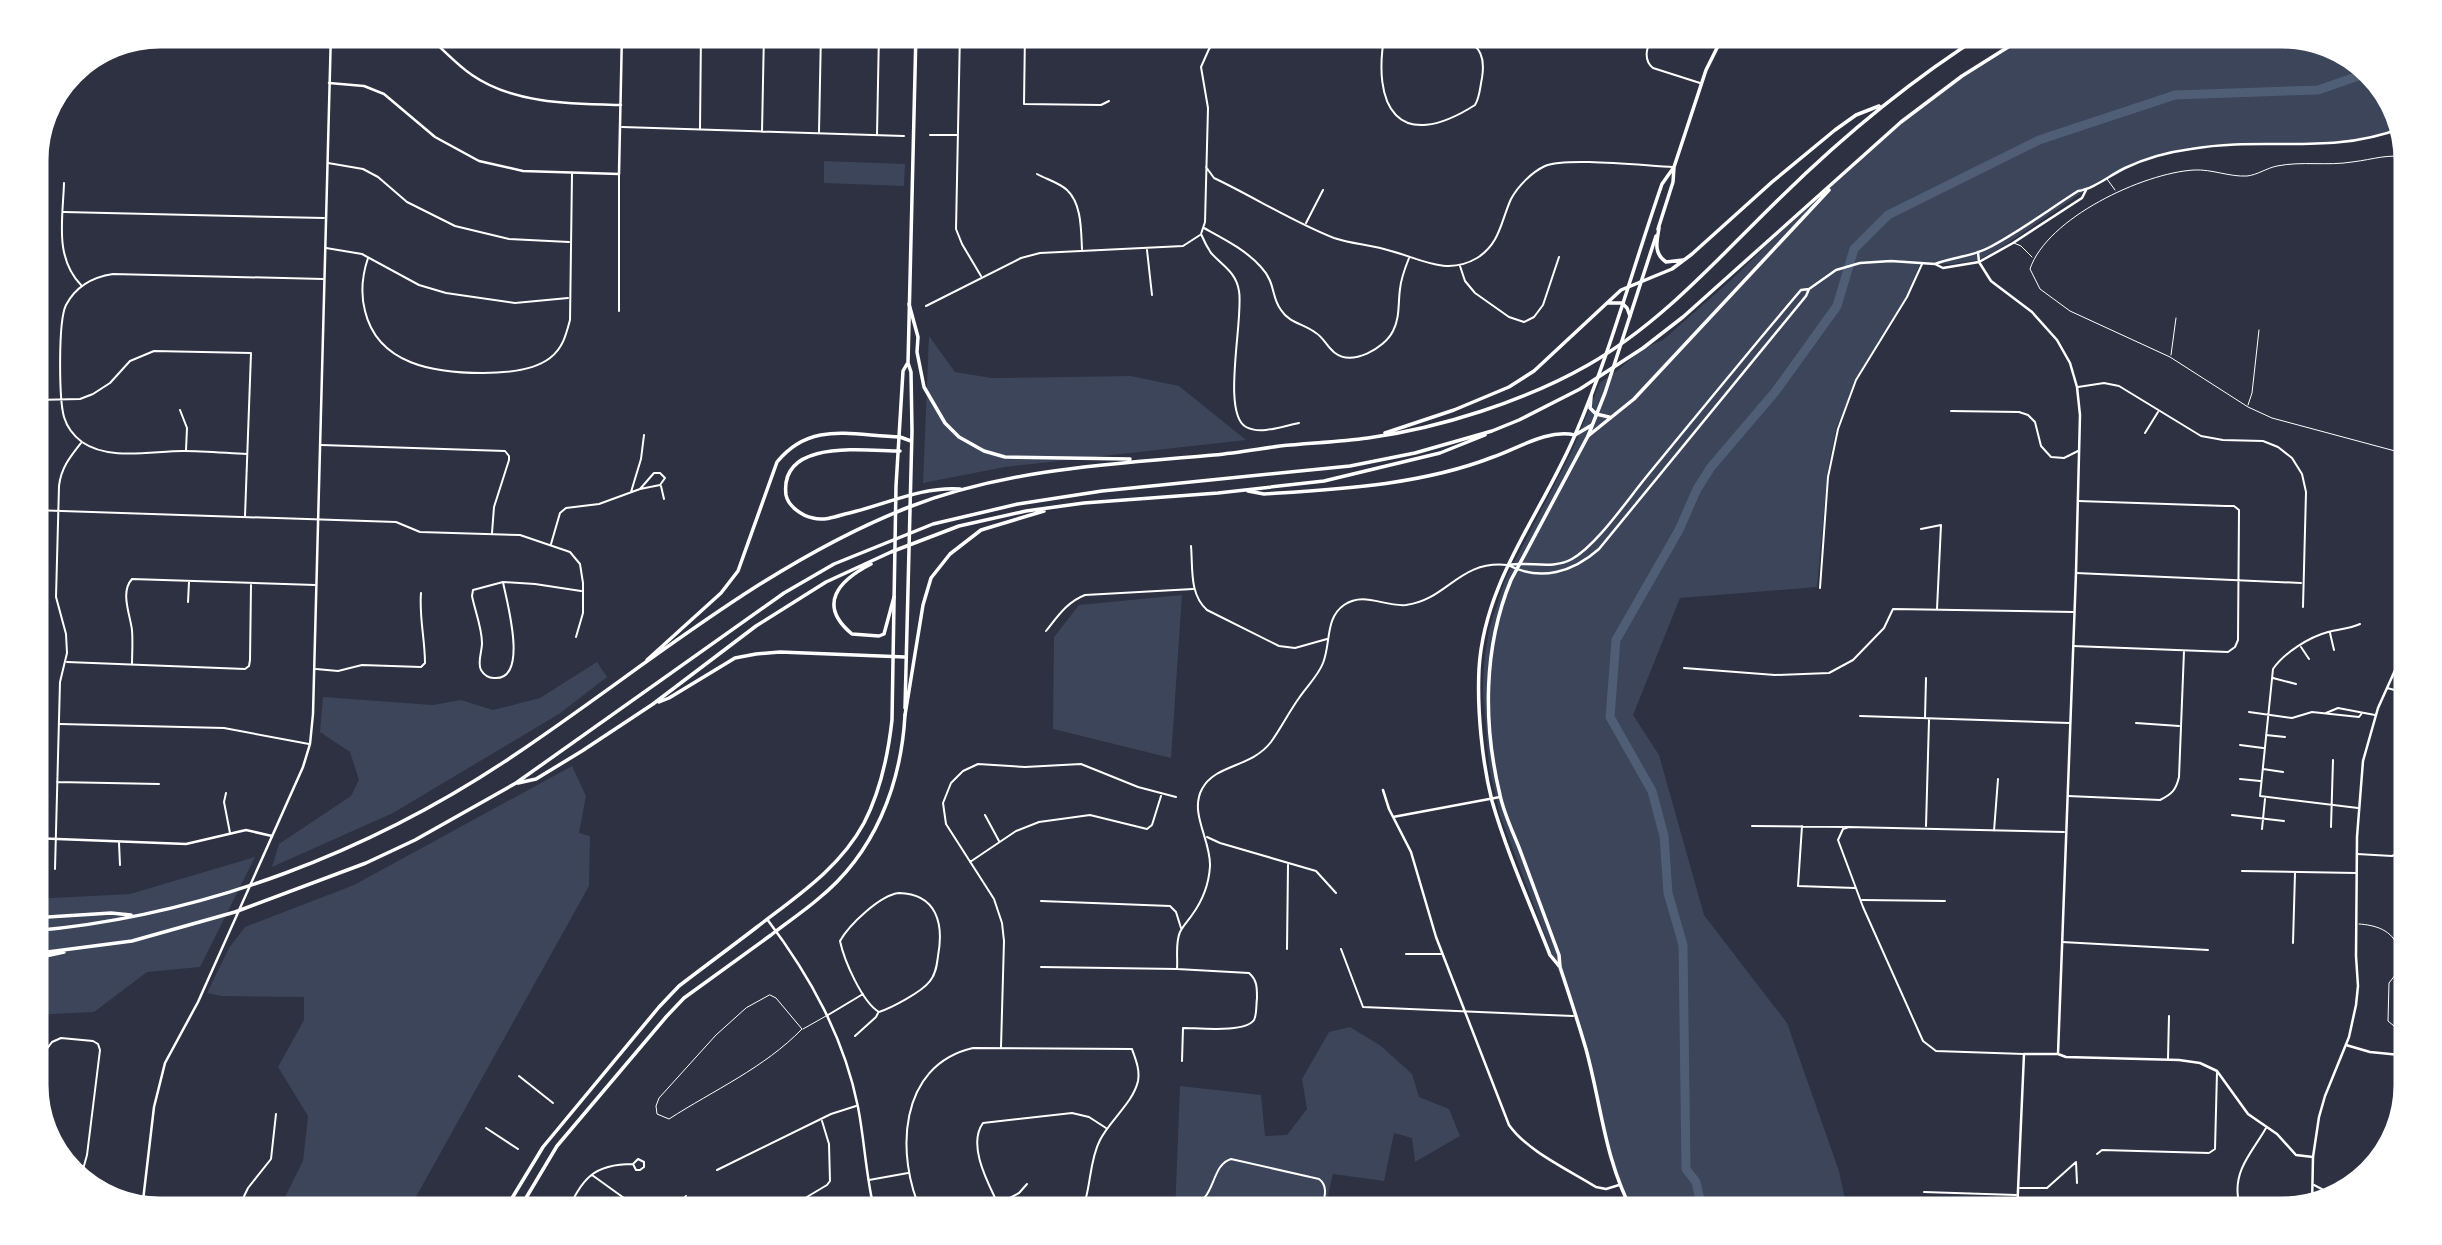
<svg xmlns="http://www.w3.org/2000/svg" width="2442" height="1245" viewBox="0 0 2442 1245" font-family="'Roboto Condensed',sans-serif">
  <rect width="100%" height="100%" fill="#2d3142"/>
  <!-- green -->
  <path fill="#3c4559" d="M2031,32h251l57,13 50,44 13,39 -25,9 -33,6 -129,3 -55,9 -58,24 -103,70 -21,11 -26,4 -32,-1 -13,34 -50,82 -21,50 -8,39 -11,119 -137,11 -47,117 26,40 45,160 83,108 52,148 9,42h-215l-25,-61 -22,-101 -11,-36 -75,-200 -11,-49 -6,-75 1,-27 5,-34 16,-50 67,-129 28,-68 17,-12 26,-23 20,-8 68,-60 41,-40 128,-118 62,-47z
    M824,161l81,3 -1,22 -80,-3z
    M929,336l26,36 37,6 139,-2 48,10 67,54 -241,27 -82,16z
    M2394,456l16,5v55z
    M1182,595l-11,163 -118,-29 1,-92 25,-32z
    M597,662l10,15 -48,37 -166,99 -121,54 7,-23 72,-48 8,-16 -9,-28 -30,-20 3,-35 110,8 28,-5 32,10 47,-12z
    M572,766l14,30 -7,37 11,3 -1,50 -182,327h-130l26,-52 5,-45 -30,-49 26,-47v-23l-83,-1 -14,-3 22,-45 16,-21 109,-42z
    M255,857l-55,110 -53,5 -53,40 -62,3v-116l98,-5z
    M1350,1027l31,19 31,28 7,23 30,12 11,27 -45,26 -3,-24 -18,-5 -10,48 -51,-7 -9,39h-149l5,-127 81,9 4,41 22,-1 20,-26 -5,-30 27,-47z"/>
  <g fill="none" stroke-linecap="round" stroke-linejoin="round">
    <!-- river -->
    <path stroke="#4f5d75" stroke-width="9" d="M1703,1213l-7,-31 -10,-13 -3,-224 -15,-52 -4,-57 -12,-45 -42,-74 6,-77 63,-110 18,-41 14,-22 64,-75 62,-86 17,-57 34,-34 151,-75 136,-45 143,-5 52,-18"/>
    <!-- service -->
    <path stroke="#fff" stroke-width="1" d="M2410,157c-25,-3 -34,2 -58,5 -24,4 -50,-1 -75,4 -10,2 -20,9 -30,10 -18,1 -35,-7 -53,-6 -51,3 -147,48 -164,99l10,20 30,22 100,46 78,50 24,11 138,37
      M2107,179l8,11
      M2014,243l7,3 11,11
      M2171,355l5,-37
      M2248,405l4,-12 7,-63
      M2359,924c16,1 34,6 39,24 2,7 -1,16 0,24l12,9
      M2396,974l-7,9 -1,38 6,5 16,2
      M770,995l6,3 26,31c-38,39 -88,61 -133,90l-12,-5 -1,-8 3,-8 57,-63 30,-27z
      M803,1029l23,-13"/>
    <!-- minor -->
    <path stroke="#fff" stroke-width="2" d="M960,32l-4,197 6,15 19,32
      M1025,32l-1,72 77,1 8,-4
      M1087,32v7l6,3 10,-6h20l10,-4
      M1223,32l-14,17 -8,18 7,41 -3,114 -4,12c3,7 6,13 10,19 12,13 25,19 28,38 5,27 -18,122 7,136 15,8 37,-1 53,-4
      M1385,32c-14,75 13,122 90,73 5,-8 5,-18 7,-27 7,-44 -25,-37 -55,-41 -9,-1 -19,-4 -28,-5
      M1653,32c-4,12 -12,26 0,36l47,15
      M622,127l282,9
      M700,128l1,-96
      M762,132l2,-100
      M819,132l2,-100
      M877,135l2,-103
      M930,135h27
      M328,163l35,6 15,8 29,25 48,24 54,13 60,3
      M1206,167l8,11c40,19 79,44 120,60 18,6 38,7 57,13 30,8 56,25 86,7 23,-14 24,-37 34,-59 7,-13 21,-27 34,-33 22,-9 101,0 128,1
      M1037,174c9,5 23,9 30,16 15,14 14,41 15,59
      M64,183c-1,35 -10,74 17,102
      M64,212l260,6
      M1306,223l17,-33
      M1204,228c20,11 42,22 57,39 15,16 10,30 20,43 8,13 24,14 35,23 8,5 11,14 19,20 17,13 49,-4 58,-22 7,-13 5,-28 7,-42 1,-11 5,-21 9,-31
      M326,248l36,6 57,31 27,8 69,10 53,-5
      M1147,250l5,45
      M368,258c-6,18 -8,34 -3,53 13,54 70,62 118,62 21,0 50,-2 67,-15 13,-10 16,-23 20,-38l2,-146
      M1460,266l5,15 10,12 34,24 15,5 10,-5 9,-12 16,-48
      M926,306l95,-48 19,-5 143,-7 17,-11
      M619,311v-136
      M2078,387l26,-4 15,3 82,50 22,4 40,1 15,6 14,11 10,16 4,18 -3,115
      M35,400l45,-1 13,-5 17,-11 20,-22 24,-10 97,2 -6,163
      M180,410l7,18 -1,22
      M1951,411l68,1 9,3 7,7 6,24 10,11 13,1 14,-7
      M2145,433l13,-21
      M321,445l184,6 4,5v4l-15,47 -2,26
      M247,454c-21,-1 -43,-3 -64,-3 -31,0 -74,10 -101,-9 -8,-6 -15,-15 -18,-25 -5,-18 -6,-96 2,-112 10,-19 27,-28 47,-31l210,5
      M661,486l3,13
      M631,492l10,-33 3,-24
      M32,510l364,12 24,10 100,3 50,17 10,12 3,19v30l-7,24
      M1921,529l20,-4 -4,84
      M551,544l9,-31 6,-5 33,-4 41,-15 20,-4 5,-7 -5,-5h-6l-14,16
      M1191,546c2,22 -2,48 16,64l72,36 16,2 32,-9
      M2076,573l225,10
      M503,582c3,17 27,99 -9,96 -5,0 -10,-3 -13,-8 -4,-7 1,-18 1,-27 0,-15 -7,-32 -10,-47l1,-6z
      M504,582l31,2 46,7
      M1820,588l8,-111 10,-48 18,-49 51,-83 15,-33
      M188,602l1,-20
      M1046,631c12,-15 21,-29 39,-36l108,-6
      M2330,633l4,17
      M2073,646l155,6 7,-5 3,-7 1,-130 -5,-4h-8l-148,-5
      M2301,647l8,12
      M67,662l178,7 4,-3 1,-6 1,-75
      M132,665c0,-11 1,-24 0,-35 -2,-16 -12,-38 0,-51l183,6
      M1684,668l91,7 54,-2 24,-13 31,-32 9,-19 180,3
      M316,669l22,2 24,-6 59,2 4,-4c0,-24 -6,-46 -4,-70
      M2273,678l23,6
      M2387,688l23,6
      M2249,712l43,6 20,-6 47,5 3,-4
      M2326,713l12,-5 37,7
      M1860,716l209,7
      M1925,718l1,-40
      M2136,723l43,3
      M60,724l164,4 85,16
      M2266,735l19,2
      M2240,745l23,3
      M2263,769l20,3
      M2240,779l20,2
      M57,782l102,2
      M226,793l-2,9 6,31
      M2068,796l92,4c12,-6 16,-10 19,-23l5,-126
      M2358,808l-98,-12 13,-127c11,-16 36,-32 55,-37 11,-3 21,-3 32,-8
      M985,815l14,26
      M2232,815l52,6
      M1752,826l97,1
      M1802,826l-4,60 57,2
      M1926,826l3,-106
      M2331,827l2,-67
      M2262,829l3,-30
      M1994,831l4,-52
      M1207,837l13,6 96,28 20,22
      M119,843l1,22
      M2357,854l35,2 9,-4 5,-60 4,-19
      M970,862l46,-31 23,-9 51,-7 57,14 5,-4 9,-29
      M55,869l5,-187 7,-29 -1,-19 -10,-37 3,-111c2,-18 11,-29 22,-43
      M2242,871l114,2
      M899,893c38,1 45,31 39,63 -1,8 -2,18 -8,25 -8,11 -39,27 -51,31 -17,-10 -35,-52 -39,-71 9,-16 40,-46 59,-48z
      M1862,900l83,1
      M1041,901l129,5 6,6 5,16
      M2062,942l146,8
      M2293,943l2,-70
      M1287,949l1,-84
      M1341,949l22,58 210,9
      M1406,954h36
      M1041,967l136,2 72,4c8,7 8,14 8,25 -1,7 0,16 -3,22 -9,13 -55,8 -71,8l-1,33
      M1177,969c1,-11 -2,-26 3,-37 3,-6 8,-11 12,-17 11,-15 17,-32 18,-49 1,-26 -21,-53 -8,-77 13,-25 49,-21 69,-47 10,-14 18,-30 28,-44 8,-12 19,-22 24,-35 8,-20 2,-45 21,-58 20,-14 40,2 62,0 41,-5 53,-45 101,-40
      M828,1015l35,-21
      M855,1036l21,-19 2,-4
      M1001,1047l3,-106 -2,-18 -8,-24 -48,-75 -3,-21 8,-20 12,-12 15,-7 47,3 56,-3 57,23 38,10
      M2024,1054l-88,-3 -13,-10 -60,-134 -25,-67 5,-11 6,-2 215,5
      M2168,1059l1,-43
      M519,1076l34,27
      M32,1090l14,-40 6,-8 9,-4 32,3 5,3 2,6 -13,105 -7,25
      M486,1128l32,21
      M2097,1154l5,-4 107,3 6,-4 2,-77
      M717,1170l114,-56 25,-8
      M592,1175l32,23
      M869,1180l39,-7
      M2314,1185l25,13
      M2020,1188h27l29,-26 1,21
      M1924,1192l92,3
      M2238,1197c-4,-28 15,-46 28,-69
      M1087,1201l39,12
      M998,1204c-10,-21 -31,-59 -15,-81l89,-10 17,4 17,11
      M142,1209l94,4 12,-25 23,-29 5,-45
      M566,1213c17,-34 26,-49 67,-49l5,-5 6,3v5l-4,3h-4l-3,-6
      M670,1213l16,-17
      M780,1213l47,-28 3,-4 -1,-37 -7,-23
      M922,1213c-27,-57 -24,-148 51,-165l159,1c4,11 8,21 6,32 -5,22 -28,39 -38,59 -12,23 -8,51 -20,73
      M981,1213l38,-20 8,-9
      M1181,1213c9,-4 18,-9 24,-16 10,-12 10,-33 26,-38l88,20c11,8 4,22 2,34"/>
    <!-- tertiary -->
    <path stroke="#fff" stroke-width="2.5" d="M422,32c18,13 31,30 50,43 42,29 99,29 149,30
      M1803,32h10
      M329,83l35,3 20,8 51,43 44,24 44,10 96,3 3,-142
      M1978,252l1,10 12,19 41,31 25,28 13,23 7,24 3,28 -4,158 -18,481
      M1383,790l6,19 22,43 25,85 73,188c18,26 60,45 87,62l10,2 13,-4
      M1393,817l107,-20
      M32,838l154,6 60,-14 26,6
      M767,919c43,57 77,118 91,188 7,36 8,72 17,106
      M142,1209l12,-102 11,-44 33,-61 105,-235 7,-23 3,-30 18,-682
      M2017,1213l7,-159h34l8,3 113,3 21,3 17,8 31,43 29,20 19,21 17,2"/>
    <!-- secondary -->
    <path stroke="#fff" stroke-width="2.5" d="M1935,264c17,-7 36,-7 53,-16 31,-16 60,-38 90,-57 16,-2 32,-16 47,-23 21,-10 43,-16 66,-19 74,-13 137,7 211,-21
      M1508,565c33,17 65,7 91,-16l207,-253 3,-7
      M1509,565c21,-4 43,5 63,-6 25,-14 56,-60 75,-83 51,-62 102,-125 154,-186l8,-1 27,-19 24,-7 31,-2 44,3 8,4 36,-6 34,-19 69,-45 4,-8
      M2346,1045l24,7 40,4
      M2312,1206l1,-49 6,-40 6,-21 24,-59 7,-32 2,-19 -2,-30 1,-119 6,-76 15,-53 32,-71"/>
    <!-- primary -->
    <path stroke="#fff" stroke-width="3.5" d="M1658,229l15,-47 1,-15
      M905,708l7,-277 -1,-59 -3,-9 8,-331
      M1559,966l-9,-11c-20,-51 -43,-102 -58,-154 -10,-39 -15,-92 -13,-132 5,-88 63,-156 96,-234 35,-81 58,-168 87,-251l12,-17 32,-97 19,-38
      M503,1213l40,-66 116,-140 20,-21c26,-20 52,-39 78,-59 40,-31 82,-58 107,-104 17,-33 24,-67 28,-103l4,-234 7,-115 4,-7
      M517,1213l40,-67 109,-129 18,-19c29,-21 58,-42 87,-63 15,-12 32,-23 47,-36 56,-45 83,-113 87,-184
      M1633,1213c-29,-56 -31,-105 -47,-164 -8,-27 -17,-55 -26,-82l-1,-12c-13,-35 -26,-70 -39,-105 -7,-18 -16,-36 -20,-55 -17,-71 -17,-147 11,-215l77,-144 17,-43 51,-157"/>
    <!-- motorway -->
    <path stroke="#fff" stroke-width="3.5" d="M1659,228c-2,13 -6,25 7,34l17,-2
      M1607,303h15l5,5 3,8
      M909,304l9,33 -1,15 7,35 21,36 14,14 25,14 21,6 125,2
      M1591,397l-1,11 6,6 13,3
      M1385,433l69,-23 55,-23 25,-16 87,-81 51,-21 20,-15 80,-72 63,-52 21,-15 23,-9
      M1588,436l46,-37 195,-209
      M900,451c-35,0 -121,-13 -114,44 2,11 16,21 27,23 10,3 22,-1 32,-4 37,-8 77,-28 115,-25
      M1248,491l16,3c77,-5 157,-9 229,-37 26,-9 54,-28 82,-22l17,-10
      M871,564c-33,17 -54,41 -19,70l27,2 5,-2 10,-37
      M647,660l74,-67 17,-22 39,-109c34,-42 76,-26 123,-25l11,4
      M659,702l10,-4 66,-40 21,-4 24,-2 125,5
      M905,715l18,-110 8,-27 19,-24 31,-24 63,-19
      M518,783l18,-4 46,-28 71,-47 103,-78 70,-44 65,-30 68,-26 67,-15 58,-8 134,-10 106,-12 116,-28 45,-18
      M32,918l79,-5 20,2
      M32,931c172,-15 341,-80 484,-177 128,-86 248,-190 393,-247 98,-38 201,-43 305,-52 22,-2 44,-6 66,-9 29,-3 59,-4 88,-8 72,-10 157,-37 220,-73 74,-42 131,-108 192,-167 63,-62 132,-119 207,-166
      M32,954l100,-13 103,-29 131,-49 49,-23 101,-57 268,-190 50,-29 99,-40 85,-20 84,-13 248,-25 65,-13 77,-22 27,-11 61,-31 63,-41 40,-31 218,-195 61,-46 70,-44
      M32,959l32,-7"/>
  </g>
  <!-- crop -->
  <path d="M0 0H2442V1245H0ZM160 44H2282A116 116 0 0 1 2398 160V1085A116 116 0 0 1 2282 1201H160A116 116 0 0 1 44 1085V160A116 116 0 0 1 160 44Z" fill="#fff" fill-rule="evenodd"/>
  <path fill="none" stroke="#fff" stroke-width="9" d="M160 44H2282A116 116 0 0 1 2398 160V1085A116 116 0 0 1 2282 1201H160A116 116 0 0 1 44 1085V160A116 116 0 0 1 160 44Z"/>
</svg>
